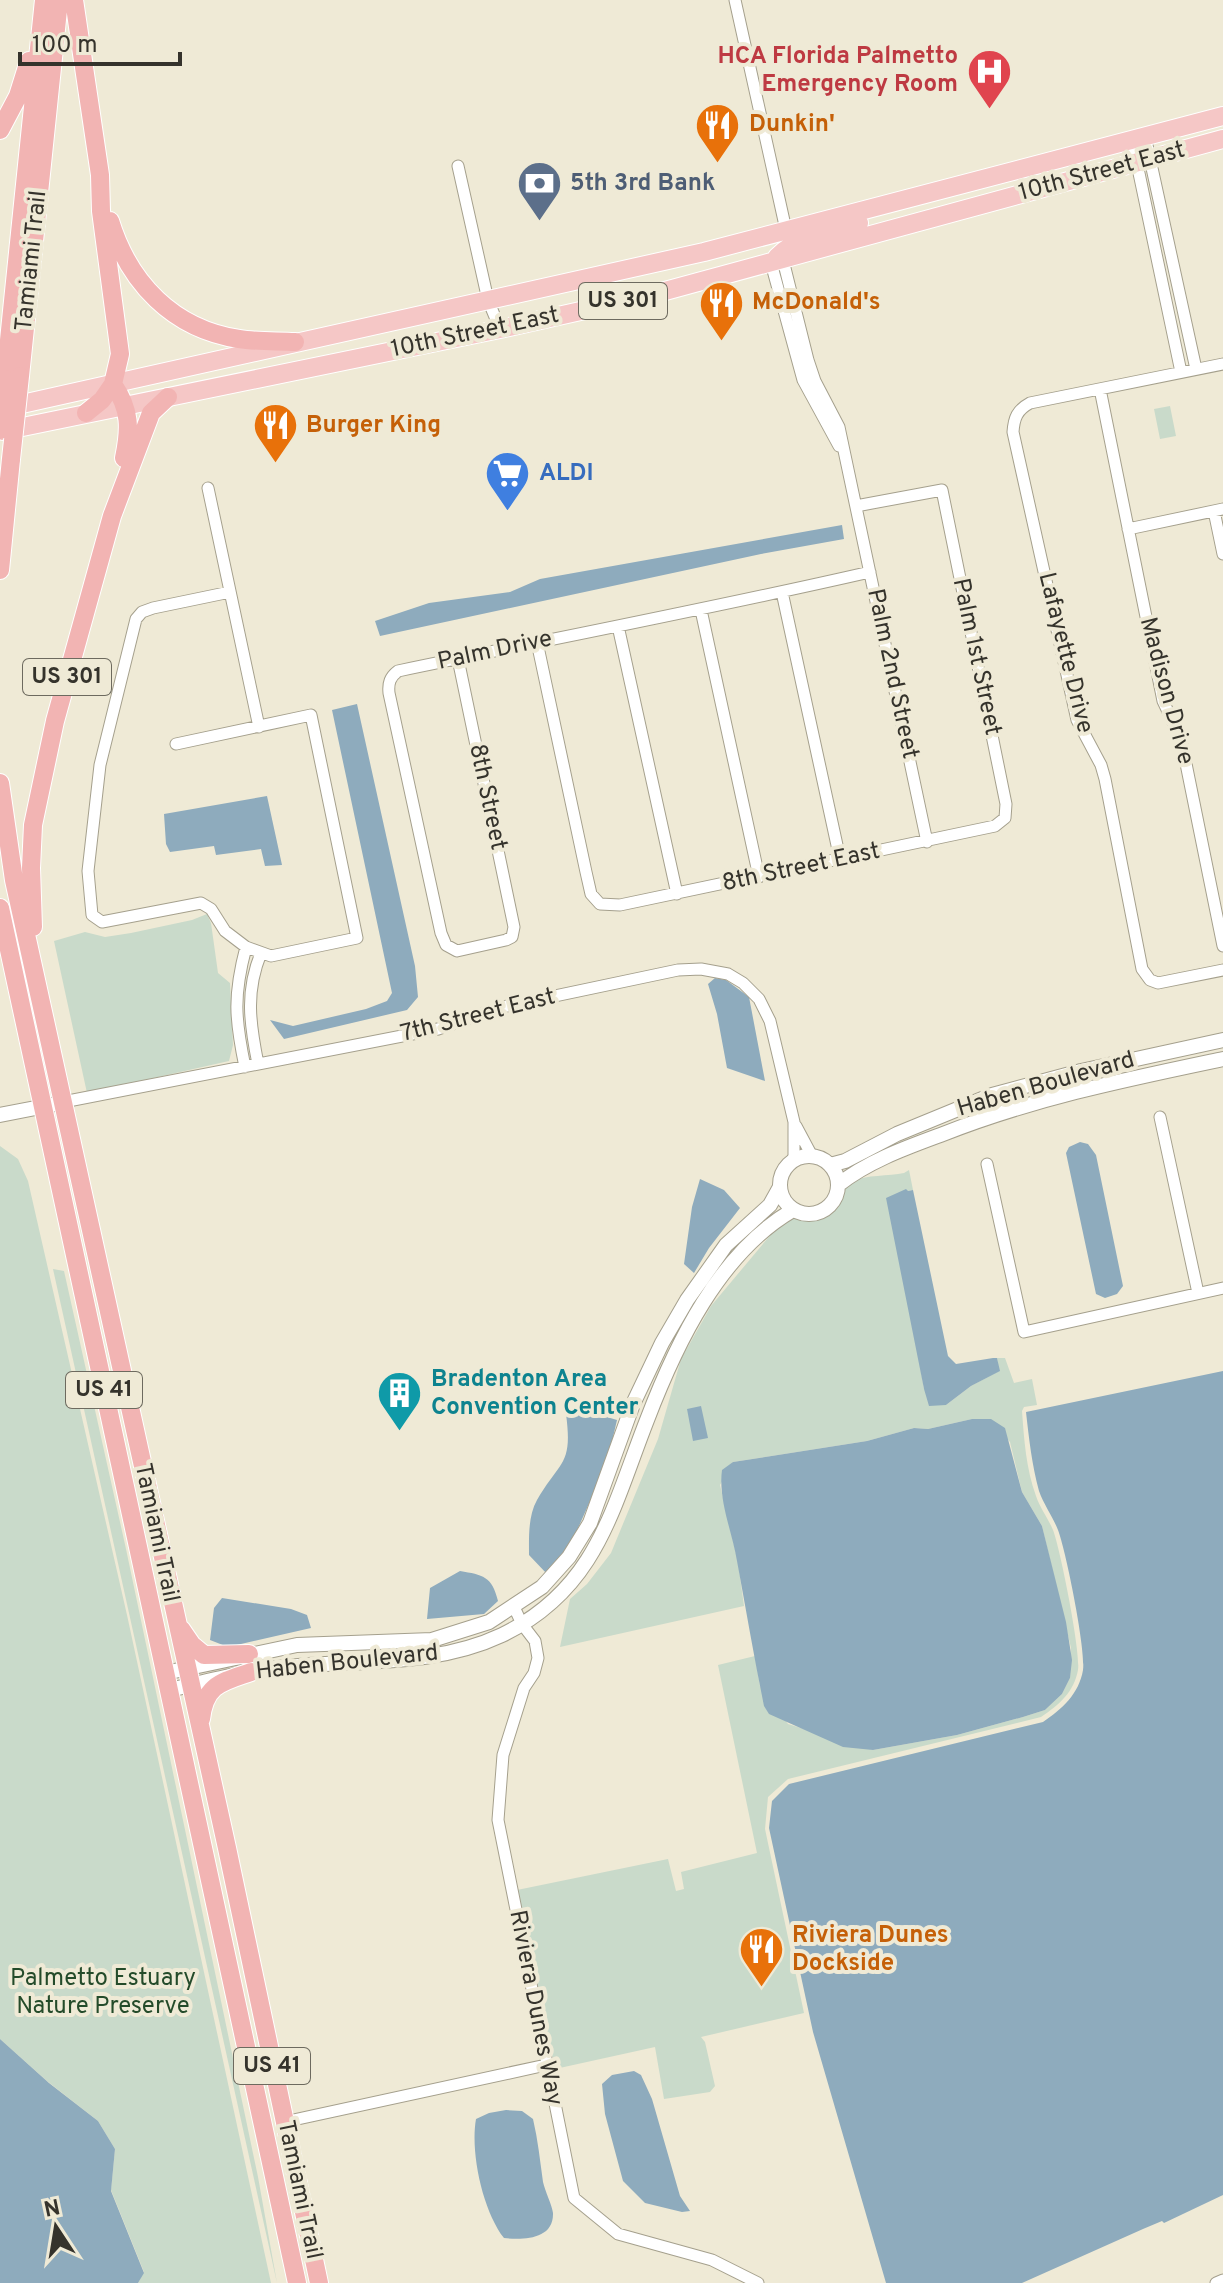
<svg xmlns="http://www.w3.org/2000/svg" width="1223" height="2283" viewBox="0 0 1223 2283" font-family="Overpass,sans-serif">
  <rect width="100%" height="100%" fill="#efead6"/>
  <!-- green -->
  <path fill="#c9daca" d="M1170,406l6,30 -16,3 -6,-30z
    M207,914l4,9 7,50 12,10 3,62 -4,16 -142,32 -33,-152 31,-9 20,5 26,-4 61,-13z
    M0,1146l18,13 10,22 99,434 144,668h-133l6,-11 -33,-82 4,-41 -17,-28 -51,-40 -47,-42z
    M909,1170l4,20 -5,1 6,139 10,59 22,16 25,-19 28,-15 -2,-13h8l9,25 18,-4 5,26 -13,2 -2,4c2,28 4,58 14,85 4,12 12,22 17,34 7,18 28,122 25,140 -4,22 -19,35 -37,47l-253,62 -20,18 -3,32 39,184 -103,24 4,5 10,44 -5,6 -46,7 -9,-52 -100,22 -38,-179 151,-31 8,32 8,-2 -3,-17 76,-19 -39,-188 37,-9 5,30 28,38 85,26 84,-15 66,-18 22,-7 17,-16 8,-16 1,-30 -29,-122 -20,-34 -12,-50 -20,-23h-18l-44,10 -14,-1 -47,13 -134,21 -13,23 18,77 6,44 -184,41 10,-48 17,-15 24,-31 47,-114 23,-80 30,-53 67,-80 16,-9c17,7 35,2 45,-14 5,-8 3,-17 13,-22 14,-6 37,-5 52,-8z
    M53,1269l11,2 62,278 132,628 19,106z"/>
  <!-- water -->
  <path fill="#8eabbd" d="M842,525l2,14 -83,15 -381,82 -5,-15 54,-18 81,-11 30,-13z
    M357,704l58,262 3,31 -11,13 -123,29 -14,-19 23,6 73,-17 21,-8 5,-8 -60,-283z
    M267,796l15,69 -17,1 -4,-17 -45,6 -2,-9 -44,6 -4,-8 -2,-30z
    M715,978l11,2 23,17 16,84 -38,-13 -10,-54 -9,-30z
    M1080,1142l8,2 8,11 27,131 -6,8 -12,4 -9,-4 -30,-141 3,-6z
    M700,1179l24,11 16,18 -31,40 -15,25 -10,-9 8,-57z
    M906,1189l2,2 5,-1 35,166 8,8 37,-6h4l3,13 -29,15 -25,19 -17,1 -5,-17 -38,-191z
    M1223,1371v824l-59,28 -2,-2 -19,8 -121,54h-136l-73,-251 -44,-204 3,-27 17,-17 254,-62c19,-13 36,-28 40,-52 3,-20 -17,-119 -25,-140 -5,-13 -14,-25 -19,-39 -7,-26 -10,-52 -13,-79z
    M581,1406l9,6 27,8 -10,43 -36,81 -24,30 -18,-19c0,-18 -1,-39 8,-55 23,-40 36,-34 29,-86z
    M701,1406l7,32 -15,3 -6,-32z
    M972,1419h19l14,9 17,64 20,34 24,96 6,38 -2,18 -8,16 -17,16 -22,7 -66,18 -84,15 -30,-3 -74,-33 -5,-8c-10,-48 -18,-97 -27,-145 -5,-30 -19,-61 -15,-91l11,-8 134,-21 47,-13 14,1z
    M460,1571c23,4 32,5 38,30l-14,13 -57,5 3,-31z
    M222,1598l69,11 16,6 4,13 -83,19 -18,-7 4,-32z
    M0,2039l49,44 49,38 17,28 -4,42 33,82 -6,10h-138z
    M634,2071l7,4 11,24 28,97 10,15 -8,1 -37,-9 -22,-22 -18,-67 -3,-30 10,-9z
    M506,2110l16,1 11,8c5,21 7,42 10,63 2,9 9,23 10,31 1,27 -31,27 -49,25 -21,-27 -34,-85 -28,-119l13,-6z"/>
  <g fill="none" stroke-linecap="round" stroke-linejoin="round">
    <defs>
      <path id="minor" d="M735,0l51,230
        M1145,136l51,233
        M1132,140l49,232
        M458,166l30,134 12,29
        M783,260l25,100 7,21 24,46 88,415
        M771,263l32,117 36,66
        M1223,364l-193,39c-13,7 -16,15 -17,29l64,288 24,45 4,14 37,190 8,11 8,3 65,-13
        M1100,389l63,312 18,38 42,207
        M208,488l51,239
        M1214,511l9,43
        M1128,529l95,-20
        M782,592l58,267
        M701,610l58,267
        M618,626l59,268
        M537,642l49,230 5,22 9,10 20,1 375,-79 10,-8 1,-14 -64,-314 -86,16
        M458,659l56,268 -2,10 -6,3 -49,11 -11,-6 -5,-12 -52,-240c-1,-10 1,-16 9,-22 158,-33 315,-63 472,-99
        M176,744l135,-29 46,223 -86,18 -25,-9 -21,-16 -14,-22 -10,-6 -99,19 -10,-7 -4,-44 12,-106 36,-146 6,-7 11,-4 77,-16
        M258,1064c-8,-40 -13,-72 3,-111
        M245,1067c-10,-48 -12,-71 1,-120
        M63,1102l375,-73 60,-21 180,-38 23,-1 27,5 15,9 16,16 11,22 24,101v38
        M1160,1117l38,176
        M796,1126l16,30
        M987,1164l37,168 199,-44
        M514,1607l8,17 13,17 3,17 -4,15 -10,15 -21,67 -5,65 76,378 44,36 94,26 46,23
        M284,2122l262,-57
        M1216,2283l7,-3"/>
      <path id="tertiary" d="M0,1115l51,-10
        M780 1185a29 29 0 1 1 58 0a29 29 0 1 1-58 0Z
        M830,1165l15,-4 52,-27 95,-39 89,-24 142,-31
        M838,1185c30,-24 70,-38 105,-51 91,-36 185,-55 280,-75
        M165,1673l132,-28 135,-5 57,-18 53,-35 27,-30 21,-34 43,-119 29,-61 25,-43 39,-55 44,-40 10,-18
        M169,1690c39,-9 78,-19 118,-23 73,-8 147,0 215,-32 95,-46 110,-126 145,-215 29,-76 72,-167 146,-210"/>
      <path id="primary" d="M777,257c21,-21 54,-26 82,-34
        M4,408l700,-156 519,-136
        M3,431l497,-102 143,-32 580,-158"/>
      <path id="trunk" d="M74,0l26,175 1,36 19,143 -7,30 -11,16 -16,13
        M0,130l18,-34 11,-35
        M110,221c19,62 63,108 129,118 18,3 38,2 56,3
        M20,376l39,-376
        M5,379l39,-379
        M113,384c18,26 17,45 11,74
        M0,570l11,-111
        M0,783l14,97 213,968 92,435
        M0,908l297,1375
        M33,927l-2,-59 2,-43 22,-104 57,-205 39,-103 17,-16
        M181,1629l11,16 12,10 45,-1
        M201,1719c4,-35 21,-37 50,-47"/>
    </defs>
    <!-- minor casing -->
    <use href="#minor" stroke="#a5a08d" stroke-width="13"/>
    <!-- tertiary casing -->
    <use href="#tertiary" stroke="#a5a08d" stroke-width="16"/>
    <!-- primary casing -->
    <use href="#primary" stroke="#fff" stroke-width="20"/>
    <!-- trunk casing -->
    <use href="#trunk" stroke="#fff" stroke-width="20"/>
    <!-- minor -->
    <use href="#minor" stroke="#fff" stroke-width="11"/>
    <!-- tertiary -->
    <use href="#tertiary" stroke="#fff" stroke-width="14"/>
    <!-- primary -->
    <use href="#primary" stroke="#f5c7c6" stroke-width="18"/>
    <!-- trunk -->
    <use href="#trunk" stroke="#f2b4b3" stroke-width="18"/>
    <defs>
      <path id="trunk-bridge" d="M0,430l5,-51
        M11,459l9,-83"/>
    </defs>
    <!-- trunk-bridge casing -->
    <use href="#trunk-bridge" stroke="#fff" stroke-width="20" stroke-linecap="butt"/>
    <!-- trunk-bridge -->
    <use href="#trunk-bridge" stroke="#f2b4b3" stroke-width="18"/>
  </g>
  <!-- icons -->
  <defs>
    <symbol id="hospital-pin" viewBox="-11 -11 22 30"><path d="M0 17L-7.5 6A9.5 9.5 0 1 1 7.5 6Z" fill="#e0444e" stroke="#efead6"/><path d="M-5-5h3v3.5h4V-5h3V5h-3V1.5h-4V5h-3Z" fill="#fff"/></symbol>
    <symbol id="restaurant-pin" viewBox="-11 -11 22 30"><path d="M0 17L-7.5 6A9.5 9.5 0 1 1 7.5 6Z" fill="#e8710a" stroke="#efead6"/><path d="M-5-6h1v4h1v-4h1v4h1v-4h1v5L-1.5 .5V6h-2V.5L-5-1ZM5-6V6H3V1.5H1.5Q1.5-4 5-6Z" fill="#fff"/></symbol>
    <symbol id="bank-pin" viewBox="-11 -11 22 30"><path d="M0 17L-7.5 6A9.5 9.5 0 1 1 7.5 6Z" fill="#5c6f8a" stroke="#efead6"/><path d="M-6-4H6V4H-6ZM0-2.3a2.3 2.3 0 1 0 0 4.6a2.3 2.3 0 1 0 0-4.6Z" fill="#fff"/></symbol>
    <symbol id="supermarket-pin" viewBox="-11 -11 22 30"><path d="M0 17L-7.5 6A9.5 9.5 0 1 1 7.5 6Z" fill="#3f7fe0" stroke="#efead6"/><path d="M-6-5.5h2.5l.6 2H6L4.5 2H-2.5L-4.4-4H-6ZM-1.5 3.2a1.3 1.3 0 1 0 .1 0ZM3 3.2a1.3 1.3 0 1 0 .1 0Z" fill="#fff"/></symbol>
    <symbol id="building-pin" viewBox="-11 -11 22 30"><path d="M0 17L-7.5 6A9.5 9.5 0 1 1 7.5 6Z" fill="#0f9aa8" stroke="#efead6"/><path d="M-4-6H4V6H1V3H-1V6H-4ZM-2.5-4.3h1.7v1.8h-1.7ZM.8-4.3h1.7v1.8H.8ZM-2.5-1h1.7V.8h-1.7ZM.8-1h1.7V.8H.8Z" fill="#fff"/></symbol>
  </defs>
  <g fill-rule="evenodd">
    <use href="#hospital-pin" x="964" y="46" width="51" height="69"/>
    <use href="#restaurant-pin" x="692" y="100" width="51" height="69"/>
    <use href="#bank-pin" x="514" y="158" width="51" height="69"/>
    <use href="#restaurant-pin" x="696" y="278" width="51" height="69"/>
    <use href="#restaurant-pin" x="250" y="400" width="51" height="69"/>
    <use href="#supermarket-pin" x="482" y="448" width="51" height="69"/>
    <use href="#building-pin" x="374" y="1368" width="51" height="69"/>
    <use href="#restaurant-pin" x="736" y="1924" width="51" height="69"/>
  </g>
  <g text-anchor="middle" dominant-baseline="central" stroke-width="8" stroke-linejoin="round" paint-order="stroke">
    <!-- shield labels -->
    <g fill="#efead6" stroke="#6d6a5f" stroke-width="2">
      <rect x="579" y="283" width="88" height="36" rx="6"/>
      <rect x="23" y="659" width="88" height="36" rx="6"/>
      <rect x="66" y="1372" width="76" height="36" rx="6"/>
      <rect x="234" y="2048" width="76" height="36" rx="6"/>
    </g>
    <g font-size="22" font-weight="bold" fill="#35332c">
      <text x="623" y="301">US 301</text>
      <text x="67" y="677">US 301</text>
      <text x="104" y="1390">US 41</text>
      <text x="272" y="2066">US 41</text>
    </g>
    <!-- health labels -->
    <g font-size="24" font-weight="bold" fill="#be3a42" stroke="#efead6" text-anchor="end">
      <text x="958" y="57">HCA Florida Palmetto<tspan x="958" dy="28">Emergency Room</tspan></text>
    </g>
    <!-- food labels -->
    <g font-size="24" font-weight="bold" fill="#c56008" stroke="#efead6" text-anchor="start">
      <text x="749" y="125">Dunkin'</text>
      <text x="752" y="303">McDonald's</text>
      <text x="306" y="426">Burger King</text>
      <text x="792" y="1936">Riviera Dunes<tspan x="792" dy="28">Dockside</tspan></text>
    </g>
    <!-- street labels -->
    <g font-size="24" fill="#35332c" stroke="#efead6">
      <text transform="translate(1102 172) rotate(-15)">10th Street East</text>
      <text transform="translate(32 261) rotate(-84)">Tamiami Trail</text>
      <text transform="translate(475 333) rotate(-12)">10th Street East</text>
      <text transform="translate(495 651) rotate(-12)">Palm Drive</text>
      <text transform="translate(1065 653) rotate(76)">Lafayette Drive</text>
      <text transform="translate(976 657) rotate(78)">Palm 1st Street</text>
      <text transform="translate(892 674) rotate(78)">Palm 2nd Street</text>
      <text transform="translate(1166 691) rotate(75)">Madison Drive</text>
      <text transform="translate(487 797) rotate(78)">8th Street</text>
      <text transform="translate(801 868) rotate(-12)">8th Street East</text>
      <text transform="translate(478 1016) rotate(-14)">7th Street East</text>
      <text transform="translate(1046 1085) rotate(-16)">Haben Boulevard</text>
      <text transform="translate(156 1533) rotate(78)">Tamiami Trail</text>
      <text transform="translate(347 1663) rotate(-6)">Haben Boulevard</text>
      <text transform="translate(535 2008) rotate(79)">Riviera Dunes Way</text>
      <text transform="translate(299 2190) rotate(78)">Tamiami Trail</text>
    </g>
    <!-- service labels -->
    <g font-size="24" font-weight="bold" fill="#4e5e75" stroke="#efead6" text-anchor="start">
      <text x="570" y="184">5th 3rd Bank</text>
    </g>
    <!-- shop labels -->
    <g font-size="24" font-weight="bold" fill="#366cbe" stroke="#efead6" text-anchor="start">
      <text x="539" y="474">ALDI</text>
    </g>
    <!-- culture labels -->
    <g font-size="24" font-weight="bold" fill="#0d838f" stroke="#efead6" text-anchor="start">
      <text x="431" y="1380">Bradenton Area<tspan x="431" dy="28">Convention Center</tspan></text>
    </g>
    <!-- park labels -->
    <g font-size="24" fill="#244b2a" stroke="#efead6">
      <text x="103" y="1979">Palmetto Estuary<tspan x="103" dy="28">Nature Preserve</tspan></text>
    </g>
  </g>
  <!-- north arrow -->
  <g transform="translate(56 2227) rotate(348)" stroke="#efead6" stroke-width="6" paint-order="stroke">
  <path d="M0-6L14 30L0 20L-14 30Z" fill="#35332c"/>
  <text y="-12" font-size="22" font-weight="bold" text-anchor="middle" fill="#35332c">N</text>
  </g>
  <!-- scale -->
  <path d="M20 52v12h160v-12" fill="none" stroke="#35332c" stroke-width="4"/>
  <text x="32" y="52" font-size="24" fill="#35332c" stroke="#efead6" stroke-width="6" paint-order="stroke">100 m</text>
</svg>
